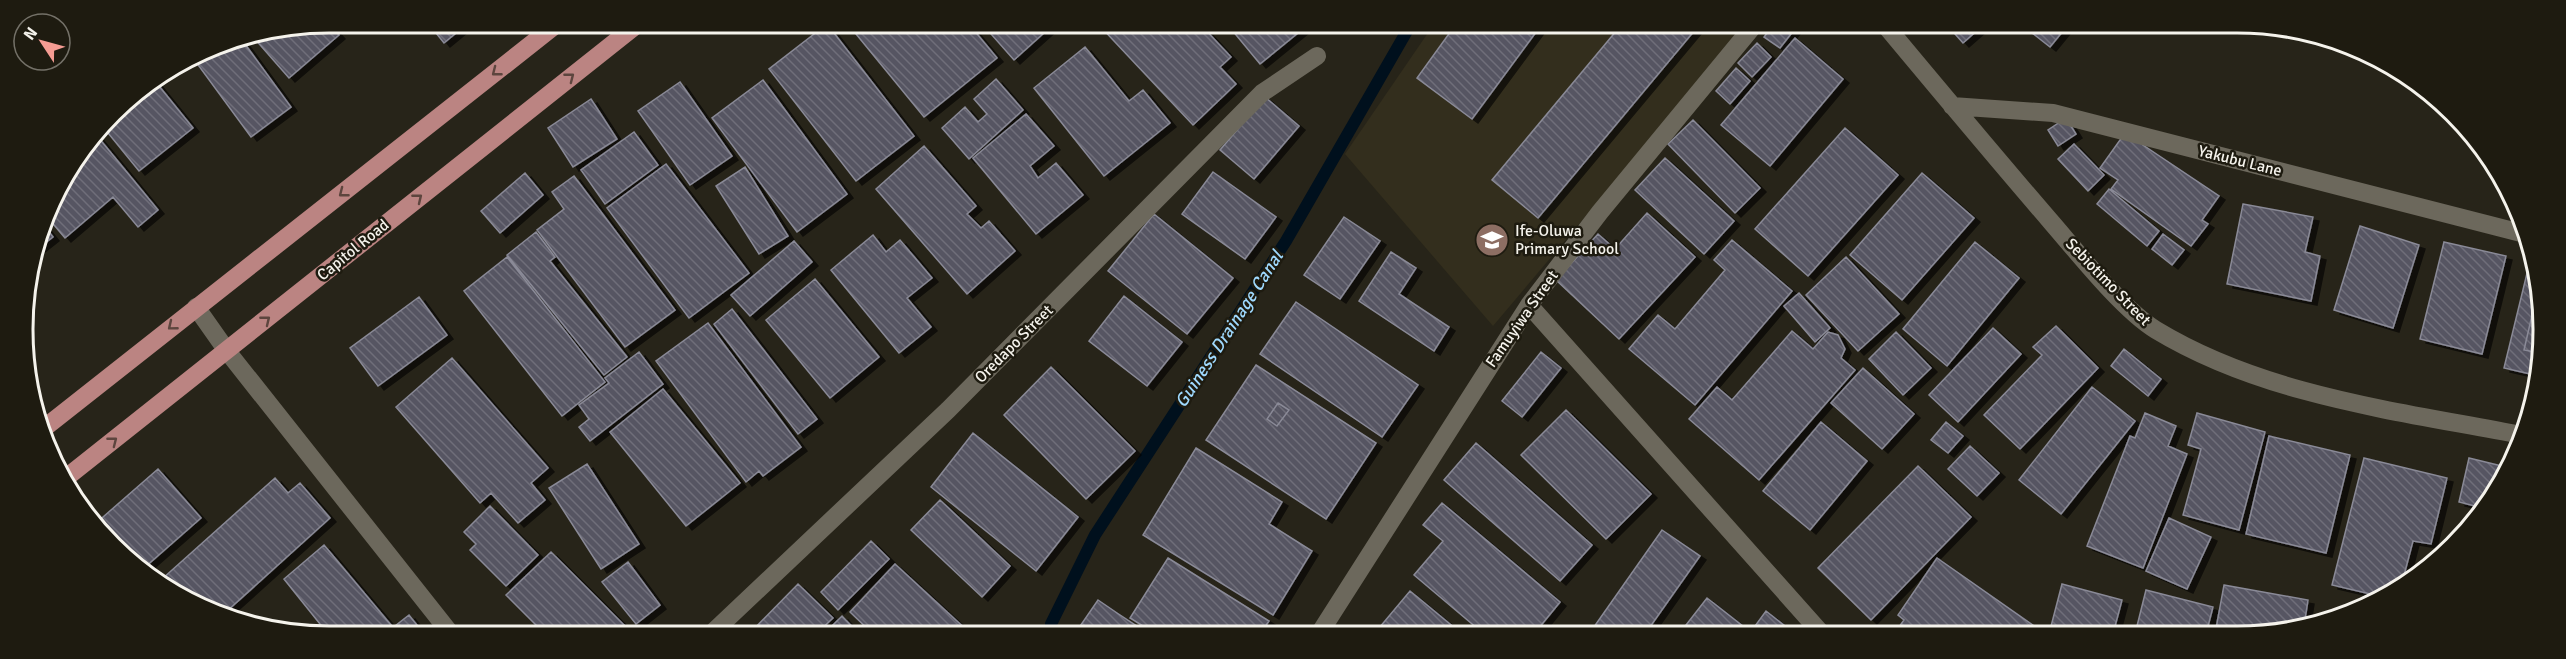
<svg xmlns="http://www.w3.org/2000/svg" width="2566" height="659" viewBox="0 0 2566 659" font-family="Signika,sans-serif">
  <defs>
    <pattern id="building-back-hatch" width="6" height="6" patternUnits="userSpaceOnUse" patternTransform="scale(1.5)"><rect width="6" height="6" fill="#565562"/><path d="M-1 5l2 2M0 0l6 6M5-1l2 2" fill="none" stroke="#6f6e79"/></pattern>
    <filter id="shadow"><feDropShadow dx="6" dy="4" stdDeviation="0" flood-color="#0009"/></filter>
  </defs>
  <rect width="100%" height="100%" fill="#272419"/>
  <!-- built -->
  <path fill="#332e1d" d="M1434,24h314l-255,302 -148,-172z"/>
  <g fill="none" stroke-linecap="round" stroke-linejoin="round">
    <!-- stream -->
    <path stroke="#00101d" stroke-width="12" d="M1052,634l-1,-10 44,-89 191,-294 125,-217"/>
  </g>
  <!-- building -->
  <path fill="url(#building-back-hatch)" stroke="#8a8a97" stroke-width="1.5" fill-rule="evenodd" filter="url(#shadow)" d="M328,23l11,12 -50,43 -35,-40z
    M428,23h38l1,1 -23,19z
    M847,23h121l29,35 -73,59z
    M992,23h63l-41,37 -23,-26 6,-4z
    M827,24l87,112 -58,45 -87,-112z
    M1098,24h102l31,33 -11,10 16,17 -43,41z
    M1227,24h82l-49,40z
    M1456,24h86l-70,95 -55,-41z
    M1622,24h78l-162,194 -46,-38z
    M1774,24l14,1 6,5 -14,18 -16,-11z
    M1947,25h30l3,3 -17,15z
    M2022,25h46l-18,22z
    M1795,38l48,41 -73,87 -49,-41z
    M242,40l49,67 -40,30 -58,-79 19,-12z
    M1757,43l14,14 -19,20 -14,-14z
    M1085,47l44,54 14,-11 27,33 -66,53 -70,-88z
    M1736,68l14,13 -20,23 -14,-13z
    M996,79l27,31 -54,49 -27,-31 23,-21 13,15 9,-8 -13,-15z
    M763,80l84,114 -50,38 -85,-114z
    M155,81l38,47 -54,43 -35,-43 23,-29z
    M680,82l52,74 -42,29 -52,-74z
    M1265,97l34,29 -45,53 -34,-29z
    M591,99l26,40 -44,28 -25,-39z
    M1026,114l28,32 -24,20 8,12 18,-15 27,32 -47,39 -63,-76z
    M2066,118l10,16 -18,12 -10,-16z
    M1693,120l67,68 -25,25 -67,-69z
    M1845,128l53,47 -90,101 -53,-47z
    M634,132l24,33 -53,39 -24,-34z
    M2125,133l94,63 -17,24 6,4 -17,22 -80,-57 7,-9 -18,-12z
    M98,137l60,73 -20,17 -25,-30 -48,41 -17,-20 6,-24z
    M2074,144l30,31 -16,16 -30,-32z
    M924,146l52,60 -9,8 14,14 8,-7 26,30 -48,43 -91,-105z
    M1665,158l69,63 -30,33 -69,-64z
    M666,164l83,109 -60,45 -82,-110z
    M745,167l43,69 -29,18 -43,-68z
    M1213,172l63,45 -31,42 -63,-45z
    M525,173l18,22 -43,38 -19,-22z
    M1922,173l52,45 -72,82 -52,-45z
    M574,176l101,134 -50,37 -88,-117 27,-21 -12,-17z
    M2109,189l50,42 -12,15 -50,-42z
    M2243,204l70,13 -8,35 15,4 -9,45 -84,-17z
    M1647,213l48,44 -76,82 -63,-59 42,-46 17,15z
    M1154,214l79,64 -46,56 -79,-63z
    M1344,217l36,24 -40,58 -36,-24z
    M2360,226l59,19 -26,83 -59,-18z
    M45,227l8,10 -14,11z
    M536,232l19,25 -5,4 77,96 -23,18 -97,-120z
    M2163,234l21,16 -12,15 -20,-16z
    M873,235l13,17 14,-12 32,38 -25,20 24,29 -32,26 -68,-83z
    M1732,240l60,51 -97,114 -66,-56 29,-34 17,14 50,-59 -11,-10z
    M794,241l18,21 -62,54 -19,-21z
    M1975,242l44,36 -72,88 -44,-37z
    M2444,242l62,14 -24,98 -62,-15z
    M1391,252l25,16 -17,26 50,33 -15,24 -75,-50z
    M507,257l98,125 -43,34 -98,-125z
    M1846,257l53,57 -41,37 -52,-56z
    M2528,269l6,1 3,42 -4,-1 -9,39 16,3 -1,23 -35,-8z
    M815,279l64,78 -49,41 -64,-78z
    M1799,293l31,35 -15,14 -31,-36z
    M1124,296l58,46 -35,44 -58,-45z
    M419,297l28,38 -69,51 -28,-38z
    M1296,302l122,83 -36,52 -122,-83z
    M732,309l85,110 -19,15 -84,-110z
    M2533,311l4,1 3,41 -16,-3z
    M708,323l93,124 -38,29 -4,-5 -13,11 -90,-121z
    M2056,326l42,42 -78,81 -36,-34 58,-60 -9,-8z
    M1993,328l28,26 -63,68 -29,-27z
    M1792,331l21,18 15,-17 10,3 7,14 -4,9 14,12 -96,110 -70,-61 28,-32 15,13z
    M1896,332l35,36 -28,27 -34,-36z
    M2124,349l37,30 -13,17 -37,-30z
    M639,352l24,32 -73,57 -11,-14 10,-8 -10,-14 30,-22 -4,-5z
    M1541,352l20,16 -39,49 -20,-16z
    M452,358l96,110 -17,15 14,17 -27,23 -27,-30 -11,10 -84,-96z
    M1256,365l120,78 -50,76 -120,-79zM1278,403l11,7 -12,16 -10,-7z
    M1051,367l84,84 -49,48 -82,-84z
    M1863,368l51,46 -32,35 -51,-46z
    M2092,387l43,34 -74,93 -42,-34z
    M663,389l77,94 -54,43 -76,-94z
    M1278,403l11,7 -12,16 -10,-7z
    M1566,410l85,84 -45,45 -85,-84z
    M2145,413l31,13 -8,20 19,8 -44,114 -56,-22 43,-110 5,2z
    M2197,413l68,19 -26,98 -56,-15 18,-66 -13,-4z
    M1821,422l46,39 -57,69 -47,-39z
    M1946,422l17,14 -15,17 -17,-13z
    M973,433l105,84 -42,54 -105,-84z
    M2269,436l81,19 -24,98 -80,-19z
    M1476,443l116,102 -32,36 -116,-101z
    M1970,446l29,27 -22,23 -29,-27z
    M1196,448l86,54 -13,22 43,27 -39,64 -130,-80z
    M2364,458l83,20 -16,66 -18,-3 -11,42 -19,14 -51,-12z
    M2469,458l41,10 -38,53 3,-15 -16,-4z
    M587,464l52,80 -38,25 -52,-81z
    M1918,466l53,51 -100,103 -53,-52z
    M158,469l43,49 -57,50 -49,-44z
    M275,478l13,15 12,-10 30,35 -104,94 -50,-17 -14,-16z
    M940,500l70,66 -28,31 -71,-67z
    M1442,503l118,99 -26,32h-50l-70,-59 29,-34 -20,-16z
    M490,506l48,49 -32,31 -36,-36 6,-6 -12,-12z
    M2169,518l42,19 -24,52 -41,-18z
    M1662,530l38,26 -55,78h-56z
    M871,541l18,18 -51,51 -17,-18z
    M324,545l67,80 -10,9h-53l-44,-55z
    M551,552l82,82h-88l-39,-39z
    M1168,558l101,63 -9,13h-104l-26,-16z
    M1937,558l97,68 -6,8h-134l10,-14 -6,-5z
    M628,562l32,43 -24,19 -34,-42z
    M895,564l76,70h-98l-23,-22z
    M798,584l35,34 -17,16h-67z
    M2062,584l60,16 -9,34h-64z
    M2224,585l84,15 -4,26 -28,8h-61z
    M2146,590l67,17 -7,27h-71z
    M1410,591l52,43h-88z
    M1707,598l46,36h-74z
    M1098,600l19,13 32,21h-70l-3,-2z
    M1766,611l29,23h-29l-11,-8z
    M409,615l15,19h-31l-3,-4z
    M842,616l17,18h-35z"/>
  <g fill="none" stroke-linecap="round" stroke-linejoin="round">
    <!-- minor -->
    <path stroke="#6c685c" stroke-width="18" d="M1885,25c55,66 110,132 167,198 26,30 71,87 104,107 109,66 242,81 365,105
      M1952,106l101,7 472,121
      M1529,305l293,329
      M196,307l31,44 224,283
      M711,634l237,-224 314,-317 55,-37
      M1319,634l210,-329 71,-93 155,-188"/>
    <!-- major -->
    <path stroke="#bb8482" stroke-width="18" d="M43,429l515,-406
      M67,477l572,-454"/>
  </g>
  <!-- one-way arrows -->
  <defs><path id="oneway-chevron" d="M-2-3.5L2.5 0L-2 3.5" fill="none" stroke-width="1.6" stroke-linecap="round" stroke-linejoin="round" transform="scale(1.5)"/></defs>
  <g stroke="#5d453e">
    <use href="#oneway-chevron" transform="translate(496 72) rotate(142)"/>
    <use href="#oneway-chevron" transform="translate(570 77) rotate(-38)"/>
    <use href="#oneway-chevron" transform="translate(343 193) rotate(142)"/>
    <use href="#oneway-chevron" transform="translate(418 198) rotate(-39)"/>
    <use href="#oneway-chevron" transform="translate(266 320) rotate(-39)"/>
    <use href="#oneway-chevron" transform="translate(172 326) rotate(141)"/>
    <use href="#oneway-chevron" transform="translate(113 441) rotate(-38)"/>
  </g>
  <!-- icons -->
  <defs>
    <symbol id="school-disc" viewBox="-11 -11 22 22"><circle r="9.5" fill="#8d6e63" stroke="#1e1b10"/><path d="M0-5L7-2L0 1L-7-2ZM-4 1L0 2.5L4 1V4Q0 6-4 4Z" fill="#fff"/></symbol>
  </defs>
  <g fill-rule="evenodd">
    <use href="#school-disc" x="1473" y="221" width="38" height="38"/>
  </g>
  <g text-anchor="middle" dominant-baseline="central" stroke-width="5" stroke-linejoin="round" paint-order="stroke">
    <!-- street labels -->
    <g font-size="16" fill="#f5f3ec" stroke="#1e1b10">
      <text transform="translate(2240 161) rotate(14)">Yakubu Lane</text>
      <text transform="translate(353 250) rotate(-39)">Capitol Road</text>
      <text transform="translate(2108 282) rotate(46)">Sebiotimo Street</text>
      <text transform="translate(1522 319) rotate(-55)">Famuyiwa Street</text>
      <text transform="translate(1014 344) rotate(-45)">Oredapo Street</text>
    </g>
    <!-- poi labels -->
    <g font-size="16" fill="#f5f3ec" stroke="#1e1b10" text-anchor="start">
      <text x="1515" y="231">Ife-Oluwa<tspan x="1515" dy="18">Primary School</tspan></text>
    </g>
    <!-- water labels -->
    <g font-size="18" font-style="italic" fill="#9fd9fe" stroke="#1e1b10">
      <text transform="translate(1229 329) rotate(-57)">Guiness Drainage Canal</text>
    </g>
  </g>
  <!-- crop -->
  <path d="M0 0H2566V659H0ZM329 33H2237A296 296 0 0 1 2533 329V330A296 296 0 0 1 2237 626H329A296 296 0 0 1 33 330V329A296 296 0 0 1 329 33Z" fill="#1e1b10" fill-rule="evenodd"/>
  <path fill="none" stroke="#f5f3ec" stroke-width="3" d="M329 33H2237A296 296 0 0 1 2533 329V330A296 296 0 0 1 2237 626H329A296 296 0 0 1 33 330V329A296 296 0 0 1 329 33Z"/>
  <!-- north arrow -->
  <g transform="translate(42 42) rotate(306)"><circle r="28" fill="#1e1b10" stroke="#747168" stroke-width="1.5"/>
  <path d="M0-4.5L10 22L0 15L-10 22Z" fill="#f59c93"/>
  <text y="-9" font-size="16" font-weight="bold" text-anchor="middle" fill="#f5f3ec">N</text>
  </g>
</svg>
